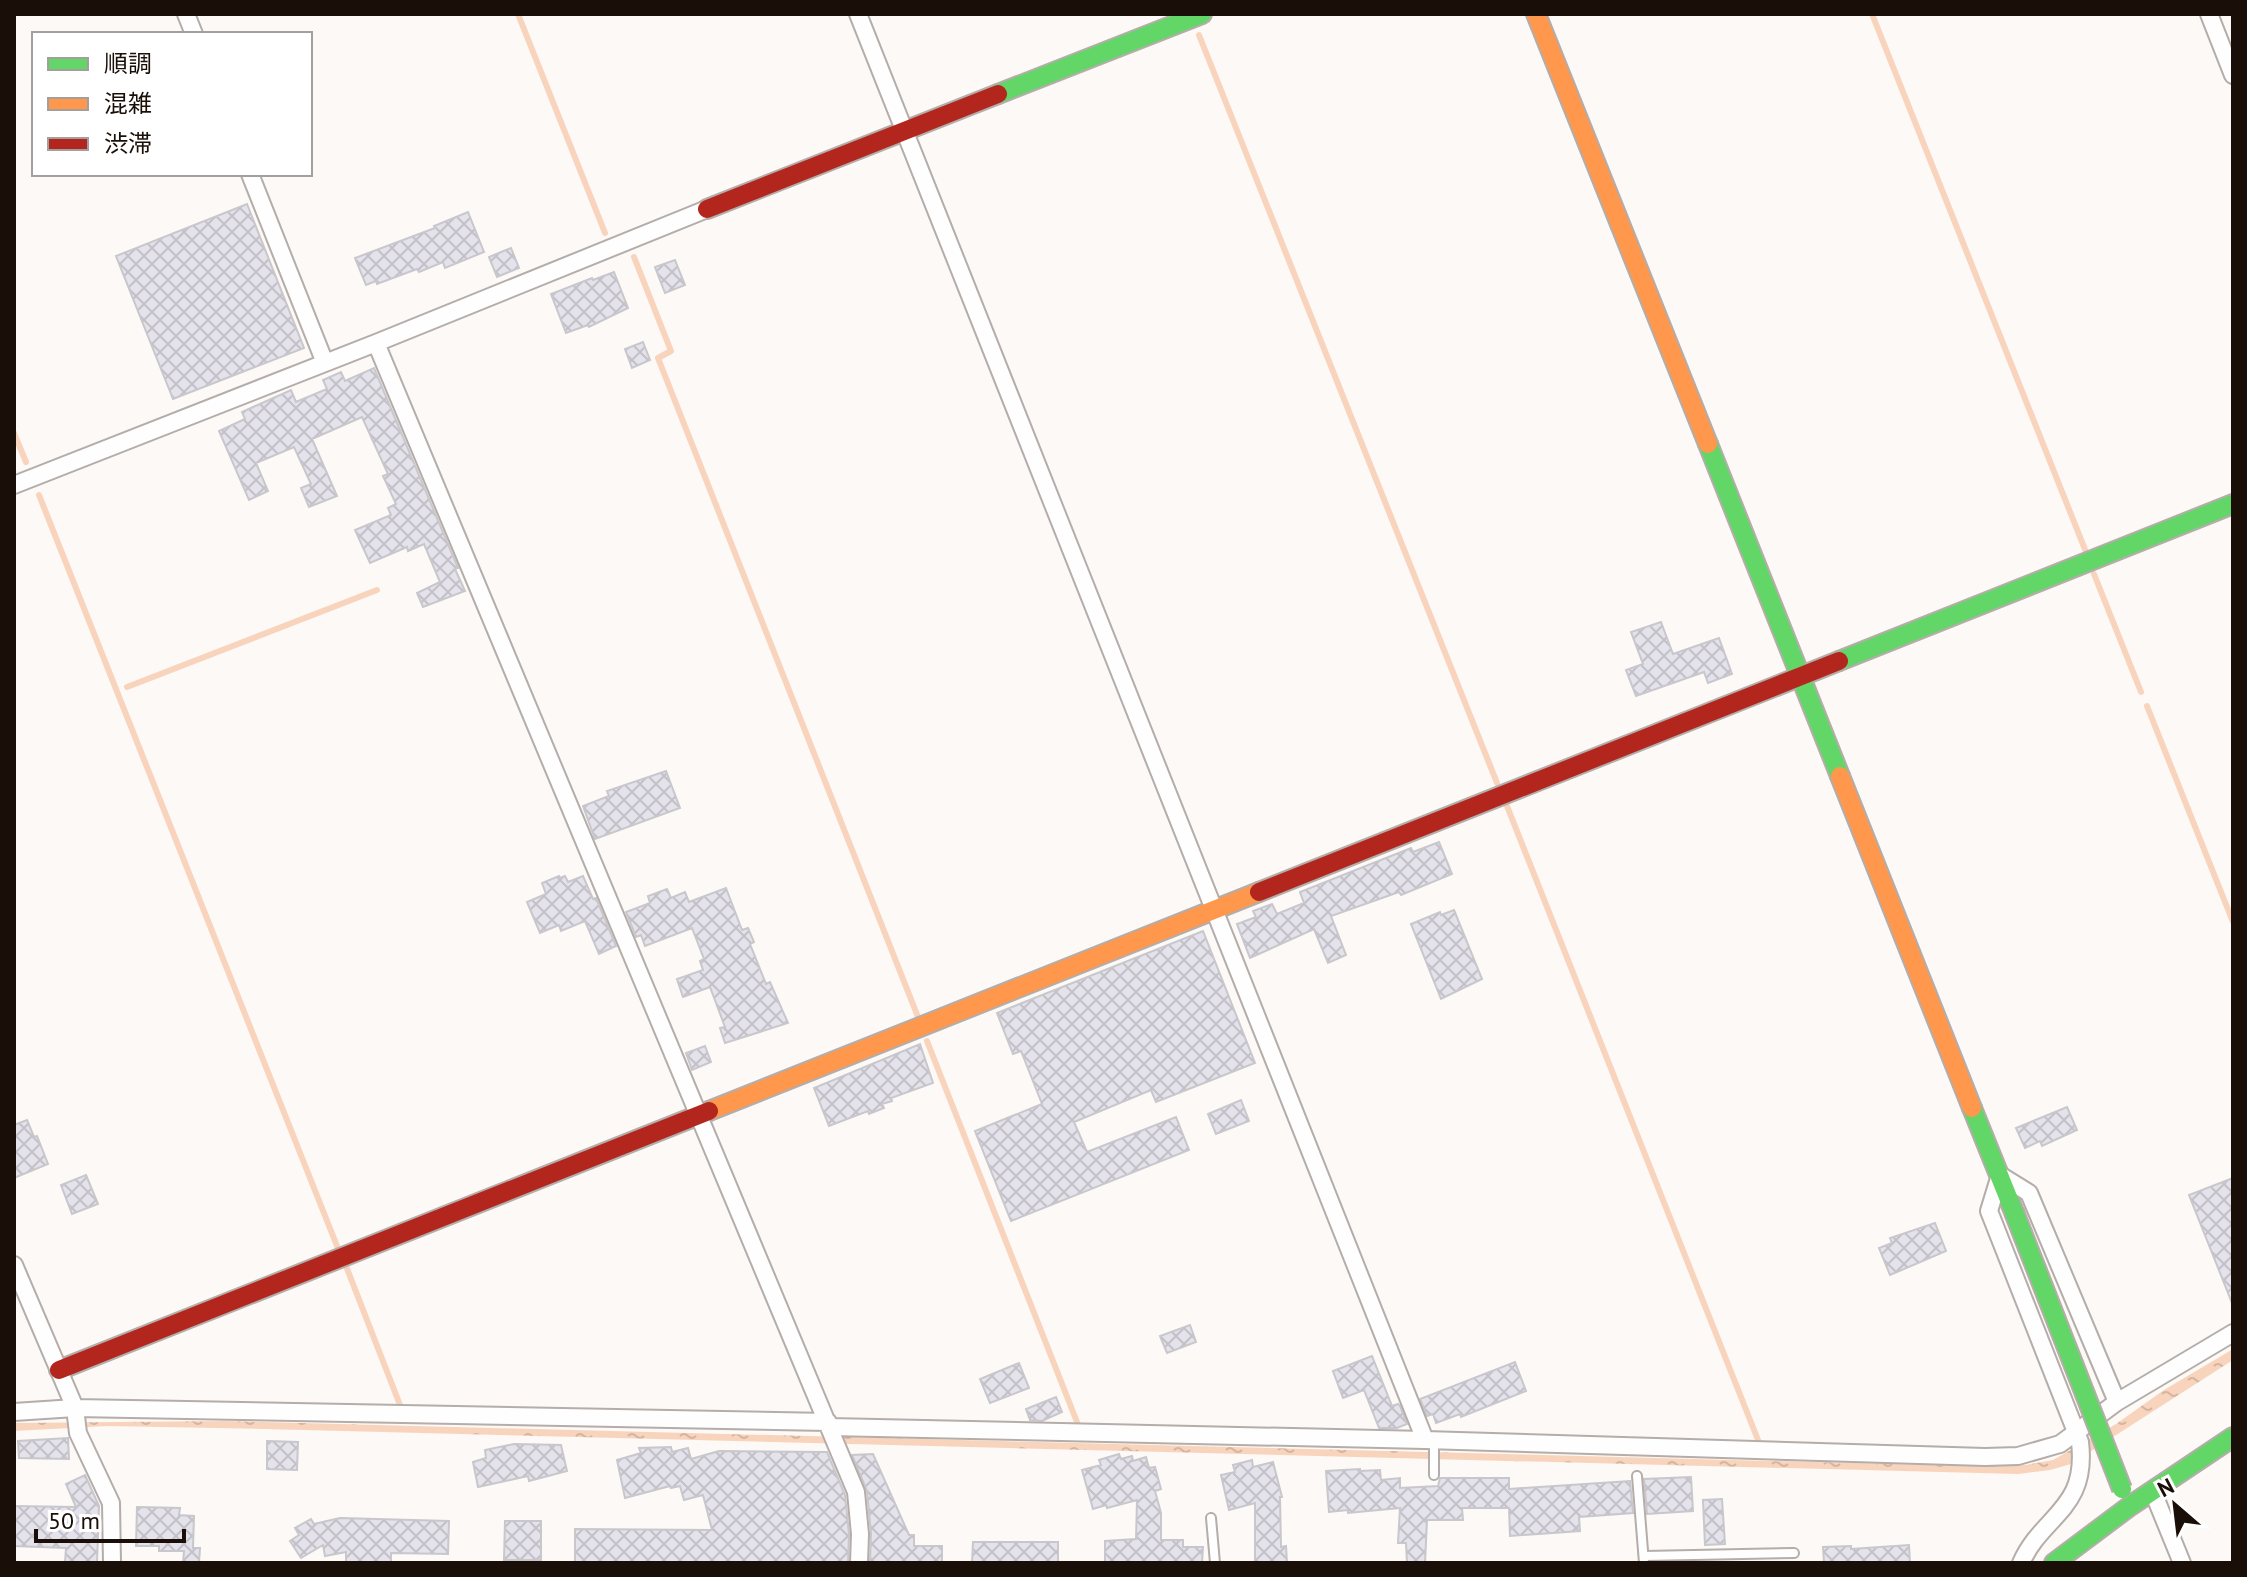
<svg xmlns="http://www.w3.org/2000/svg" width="2247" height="1577" viewBox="0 0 2247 1577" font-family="'PT Sans','Noto Sans JP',sans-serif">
  <defs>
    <pattern id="water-ripples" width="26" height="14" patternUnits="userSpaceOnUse" patternTransform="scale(2)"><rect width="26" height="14" fill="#f9d4bd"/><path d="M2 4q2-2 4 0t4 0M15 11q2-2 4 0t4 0" fill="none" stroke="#d5b5a1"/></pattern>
    <pattern id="building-cross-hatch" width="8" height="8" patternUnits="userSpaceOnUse" patternTransform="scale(2)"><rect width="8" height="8" fill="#e4e2ea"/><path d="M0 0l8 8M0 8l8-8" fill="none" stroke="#c3c1c7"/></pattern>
  </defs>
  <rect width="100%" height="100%" fill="#fcf9f7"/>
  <!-- water -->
  <path fill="url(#water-ripples)" d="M2233,1349v11l-162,104 -21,6 -32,4 -1754,-45 -157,-3 -93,5v-8l210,-2 1745,45 56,-1 28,-5 63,-36 48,-34z"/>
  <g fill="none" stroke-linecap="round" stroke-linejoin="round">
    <!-- stream -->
    <path stroke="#f9d4bd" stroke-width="6" d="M518,14l87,219
      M1872,14l214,538
      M1199,35l298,748
      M634,257l37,94 -13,7 260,659
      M14,433l12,29
      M39,495l298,751
      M2094,574l47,118
      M127,687l250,-97
      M2147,706l86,216
      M1507,806l251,634
      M927,1041l150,381
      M346,1266l54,139"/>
  </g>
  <!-- building -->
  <path fill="url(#building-cross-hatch)" stroke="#c8c7cc" stroke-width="2" d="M247,204l57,144 -131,51 -57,-143z
    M468,212l16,40 -39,16 -2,-6 -24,10 -2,-3 -40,15 -1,-3 -10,4 -11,-27 80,-30 -1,-2z
    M511,248l8,20 -22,9 -8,-20z
    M675,260l10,25 -20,8 -10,-26z
    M614,272l14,36 -39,19 -1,-2 -22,8 -15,-39 41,-16 1,2z
    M643,342l7,18 -18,8 -7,-19z
    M374,368l84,200 -3,1 10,22 -42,16 -6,-14 23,-11 -16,-38 -16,7 -1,-4 -37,16 -15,-33 36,-15 -3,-7 8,-4 -13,-28 5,-2 -26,-57 -50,22 25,57 -28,11 -8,-19 10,-4 -17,-37 -38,16 12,28 -19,9 -30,-69 26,-12 -3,-7 49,-22 5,12 31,-13 -4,-9 18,-8 4,9z
    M1661,622l12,32 46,-16 13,36 -24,9 -4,-11 -68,24 -10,-26 17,-6 -12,-32z
    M666,771l14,37 -85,31 -12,-33 26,-10 -2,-5z
    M1439,842l13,32 -51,21 -2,-3 -68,24 15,39 -18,8 -14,-34 -64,29 -13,-34 19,-7 -3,-6 19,-7 5,10 27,-11 -4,-11 111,-44 2,4z
    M559,876l1,2 5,-2 3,6 15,-6 10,23 3,-1 20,48 -17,8 -14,-33 -24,10 -2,-6 -19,8 -13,-31 19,-8 -4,-11z
    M726,888l16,42 6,-2 6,14 -4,2 16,40 4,-2 18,41 -63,20 -5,-15 5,-1 -15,-40 -27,10 -6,-18 26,-9 -3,-9 4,-2 -12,-31 -47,18 -4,-11 -5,2 -10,-25 24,-9 -2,-7 19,-7 4,9 14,-6 4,10z
    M1454,910l28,69 -41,20 -30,-75 29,-12 1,3z
    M1203,931l52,132 -99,39 -5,-12 -77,32 13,30 89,-35 13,33 -178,71 -36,-90 67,-27 -21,-53 -8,3 -16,-41z
    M920,1044l13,39 -42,15 1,3 -10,3 2,4 -15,6 -1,-3 -39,15 -15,-38z
    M705,1046l6,16 -19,8 -6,-17z
    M1241,1100l8,21 -33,13 -8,-20z
    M2067,1107l10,23 -35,16 -2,-5 -15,7 -9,-20z
    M27,1120l7,17 3,-1 11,28 -34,14v-53z
    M86,1175l12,29 -26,10 -11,-29z
    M2233,1178v124l-1,1 -43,-108z
    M1935,1223l11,28 -56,24 -11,-27 13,-5 -2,-5z
    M1190,1325l6,17 -29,11 -7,-17z
    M1372,1356l20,50 6,-2 2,2 7,18 -10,4h-18l-15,-38 -21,8 -10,-27z
    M1515,1362l11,29 -65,26 -1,-3 -24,9 -3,-9 -6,2 -7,-17z
    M1019,1363l10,25 -39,15 -10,-24z
    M1056,1397l6,15 -20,9 -12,-1 -4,-11z
    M68,1438l1,21 -50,-1 -1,-17z
    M267,1441l31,1 -1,28 -30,-1z
    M514,1444l47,1 6,26 -38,10 -1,-5 -50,11 -5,-25 13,-4 -1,-8z
    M671,1447l1,5 16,-4 3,11 28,-8 108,1 18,43 4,39 -1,29h-273v-34l137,1 -9,-35 -19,5 -4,-14 -9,2 -1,-2 -45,12 -8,-38 24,-7 -2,-5z
    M873,1454l36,81h5v11h28v17h-72l1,-30 -4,-42 -15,-36z
    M1119,1454l2,5 11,-3 1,5 13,-4 3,11 6,-1 6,22 -6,2 6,22v27h22v7h20l-1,16h-97v-22l31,-2 1,-39 -30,8 -1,-3 -13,4 -11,-39 19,-5 -2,-5z
    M1252,1460l1,7 20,-5 9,35h-2l1,50 5,-1 1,17h-32v-60l-26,7 -8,-35 14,-3 -2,-7z
    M1360,1469v2l20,-1 1,10 19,-2v10l38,-2 2,-8h69v11l121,-8 3,32 -54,4 1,14 -70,5 -1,-28h-47l1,12h-36l-2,43h-18l-1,-20h-8l2,-35 -52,5v-3l-19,2 -3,-41z
    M85,1475l14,31 -2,57h-32l1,-15 -52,-2v-40l62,1 -10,-23z
    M1691,1477l2,34 -46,3 -3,-35z
    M1722,1499l3,45 -20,1 -2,-45z
    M137,1507l43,1 -1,7 15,1 -1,32h7l-1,15h-16l1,-12h-25v-5h-23z
    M340,1518l109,3 -1,33 -57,-1v10h-45v-11l-21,4 -2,-11 -22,13 -11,-17 9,-6 -4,-7 16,-9 3,5z
    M505,1521h36v39h-37z
    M973,1542h85v20l-86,1z
    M1909,1545l1,18h-86l-1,-16 28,-1v3z"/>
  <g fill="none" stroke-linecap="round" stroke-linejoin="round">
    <defs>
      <path id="lane" d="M1434,1475v-34
        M1637,1476l7,87
        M1211,1518l4,45
        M1644,1556l150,-3"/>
      <path id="street" d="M186,14l8,20
        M858,14l567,1426
        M2209,14l24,61
        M250,174l75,189
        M376,343l480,1149 4,42 -1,29
        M14,485l362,-142 331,-134
        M14,1265l61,143 3,25 33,70 1,60
        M14,1412l61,-4 753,14
        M830,1427l595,13 560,17 33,-1 42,-12 57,-42 116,-69
        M2153,1492l29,71
        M2021,1563c22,-49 67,-53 59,-121l-91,-231 11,-36 29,18 88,209"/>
      <path id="fast" d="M998,94l204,-80
        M1708,444l132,332
        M1839,661l394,-157
        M1972,1108l42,104
        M2054,1563l76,-57 103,-69"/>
      <path id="slow" d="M1536,14l172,430
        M1840,776l132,332
        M709,1111l550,-219"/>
      <path id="jam" d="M707,209l291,-115
        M1259,892l580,-231
        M59,1370l650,-259"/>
    </defs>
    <!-- lane casing -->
    <use href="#lane" stroke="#b4ada9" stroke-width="12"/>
    <!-- street casing -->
    <use href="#street" stroke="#b4ada9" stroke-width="20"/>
    <!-- fast casing -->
    <use href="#fast" stroke="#b4ada9" stroke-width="22"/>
    <!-- slow casing -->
    <use href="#slow" stroke="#b4ada9" stroke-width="22"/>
    <!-- jam casing -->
    <use href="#jam" stroke="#b4ada9" stroke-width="22"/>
    <!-- lane -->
    <use href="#lane" stroke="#fffefe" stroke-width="8"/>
    <!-- street -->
    <use href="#street" stroke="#fffefe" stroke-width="16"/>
    <!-- fast -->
    <use href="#fast" stroke="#63d668" stroke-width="18"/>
    <!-- slow -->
    <use href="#slow" stroke="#ff974d" stroke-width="18"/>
    <!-- jam -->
    <use href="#jam" stroke="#b3261e" stroke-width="18"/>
    <defs>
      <path id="fast-bridge" d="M2014,1212l108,277"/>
    </defs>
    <!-- fast-bridge casing -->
    <use href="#fast-bridge" stroke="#b4ada9" stroke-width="22" stroke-linecap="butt"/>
    <!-- fast-bridge -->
    <use href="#fast-bridge" stroke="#63d668" stroke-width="18"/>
  </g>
  <!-- border -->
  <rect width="2247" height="1577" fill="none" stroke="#1a0f08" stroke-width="32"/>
  <!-- legend -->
  <rect x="32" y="32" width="280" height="144" fill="#ffffff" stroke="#a39f9c" stroke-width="2"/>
  <rect x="48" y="58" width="40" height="12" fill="#63d668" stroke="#a39f9c" stroke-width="2"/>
  <text x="104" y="72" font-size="24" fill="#1a0f08">順調</text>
  <rect x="48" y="98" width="40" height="12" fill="#ff974d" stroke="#a39f9c" stroke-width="2"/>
  <text x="104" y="112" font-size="24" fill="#1a0f08">混雑</text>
  <rect x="48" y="138" width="40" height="12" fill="#b3261e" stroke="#a39f9c" stroke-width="2"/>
  <text x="104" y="152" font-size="24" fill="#1a0f08">渋滞</text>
  <!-- north arrow -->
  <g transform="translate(2175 1505) rotate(332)" stroke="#ffffff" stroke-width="6" paint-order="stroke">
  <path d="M0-6L14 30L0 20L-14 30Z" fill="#1a0f08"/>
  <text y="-12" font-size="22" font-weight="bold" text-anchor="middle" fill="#1a0f08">N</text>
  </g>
  <!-- scale -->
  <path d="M36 1529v12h148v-12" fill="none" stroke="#1a0f08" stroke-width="4"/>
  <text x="48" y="1529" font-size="24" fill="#1a0f08" stroke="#ffffff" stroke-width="6" paint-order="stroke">50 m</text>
</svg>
